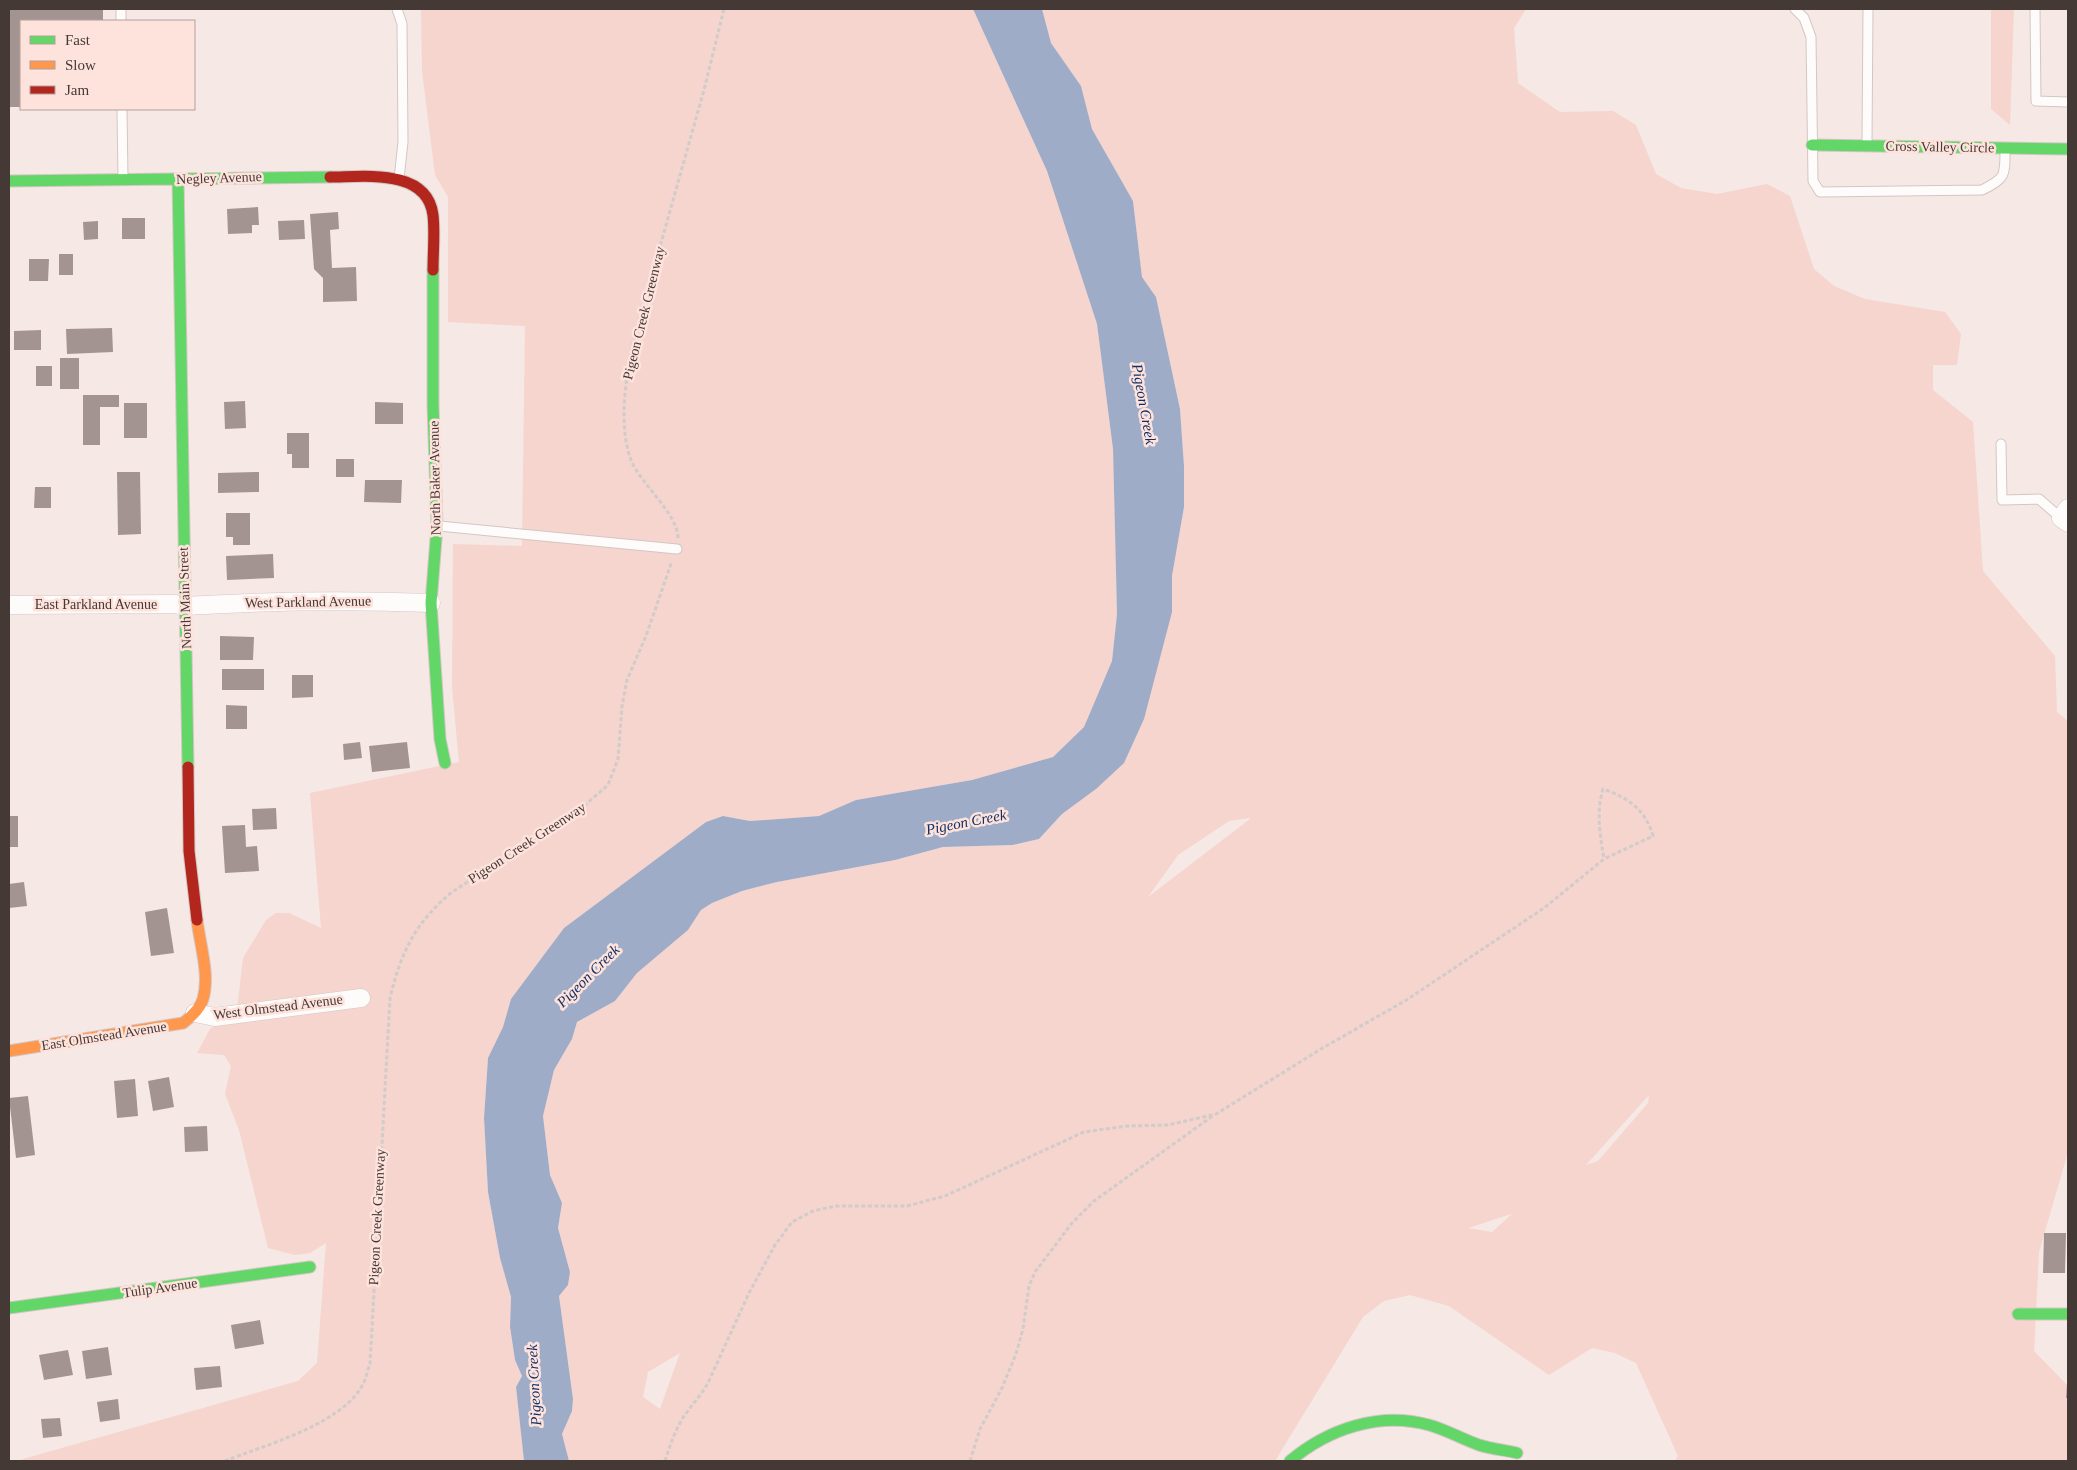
<svg xmlns="http://www.w3.org/2000/svg" width="2077" height="1470" viewBox="0 0 2077 1470" font-family="'Times New Roman',serif">
  <rect width="100%" height="100%" fill="#f6e8e5"/>
  <!-- green -->
  <path fill="#f5d5cd" fill-rule="evenodd" d="M421,9h552l74,162 50,153 16,125 4,165 -5,47 -28,66 -31,30 -81,23 -116,20 -37,16 -69,5 -27,-5 -17,6 -142,106 -53,71 -8,28 -15,31 -4,60 4,74 12,66 11,39 -1,31 5,32 7,16 -6,11 8,74h-508l282,-80 19,-18 9,-120 -16,10 -15,2 -27,-7 -29,-118 -14,-36 6,-28 -7,-11 -27,-2 13,-24 27,-19 6,-52 23,-38 10,-7h13l32,15 -11,-135 149,-31 -7,-74 1,-144 69,2 3,-220 -77,-4v-125l-13,-22 -13,-104z
    M1042,9h484l-12,19 4,55 42,29 53,-1 23,14 20,49 25,14 36,6 50,-10 23,12 24,73 20,17 31,13 80,13 16,22 -4,31h-24v25l40,32 10,149 72,85 2,56 11,9v431l-29,100 -5,99 34,35v75h-393l3,-5 -42,-93 -21,-10 -23,-5 -43,27 -100,-69 -39,-11 -26,6 -21,16 -88,144h-706l-7,-27 10,-23 1,-12 -14,-103 9,-11 2,-13 -12,-44 4,-25 -12,-28 -7,-59 11,-46 18,-31 5,-17 38,-21 22,-28 51,-43 13,-20 11,-7 30,-12 35,-9 118,-22 48,-13 70,-2 26,-6 23,-25 34,-25 76,-177v-36l12,-69v-41l-4,-57 -24,-112 -14,-20 -9,-76 -41,-72 -11,-43 -30,-43zM1250,818v1l-102,78 30,-42 51,-34zM1649,1095l-1,8 -50,58 -12,4zM1512,1214l-20,18 -24,-4 43,-14zM680,1353l-20,56 -17,-12 5,-25z
    M1991,9h23l-4,116 -19,-16z"/>
  <!-- water -->
  <path fill="#9facc8" d="M973,9h69l9,34 30,43 11,43 41,72 9,76 14,20 24,112 4,57v41l-12,69v36l-28,107 -20,44 -28,26 -34,25 -23,25 -26,6 -70,2 -48,13 -118,22 -35,9 -30,12 -11,7 -13,20 -51,43 -22,28 -38,21 -5,17 -18,31 -11,46 7,59 12,28 -4,25 12,44 -2,13 -9,11 14,103 -1,12 -10,23 7,27h-45l-8,-74 6,-11 -7,-16 -5,-33 1,-30 -11,-39 -12,-66 -4,-74 4,-60 15,-31 8,-28 53,-71 142,-106 17,-6 27,5 69,-5 37,-16 116,-20 81,-23 31,-30 28,-66 5,-47 -4,-165 -16,-125 -50,-153z"/>
  <!-- building -->
  <path fill="#a49491" d="M9,9h94v12h-82v86h-12z
    M258,207l1,18h-7v8l-24,1 -1,-25z
    M338,212l1,17 -9,1 2,38 24,-1 1,34 -34,1v-24l-9,-9 -4,-55z
    M122,218h23v21h-23z
    M304,220l1,19 -26,1 -1,-19z
    M98,221v18l-14,1 -1,-18z
    M59,254h14v21h-14z
    M29,259h20l-1,22h-19z
    M112,328l1,24 -46,2 -1,-25z
    M41,330v20h-27v-19z
    M60,358h19v31h-19z
    M36,366h16v20h-16z
    M83,395h36v12h-19v38h-17z
    M245,401l1,27 -21,1 -1,-27z
    M375,402l28,1v21h-28z
    M124,403h23v35h-23z
    M287,433h22v35h-17v-14h-5z
    M336,459h18v18h-18z
    M117,472h23l1,62 -23,1z
    M259,472v20l-41,1v-20z
    M365,480h37l-1,23 -37,-1z
    M35,487h16v21h-17z
    M226,513h24v32h-17v-8h-7z
    M273,554l1,24 -47,2 -1,-24z
    M220,636l34,1 -1,23h-33z
    M222,669h42v21h-42z
    M292,675h21v22l-21,1z
    M226,705l21,1v23h-21z
    M360,742l2,16 -18,2 -1,-16z
    M407,742l3,26 -38,4 -3,-26z
    M276,808l1,21 -24,1 -1,-21z
    M9,816h9v31h-9z
    M245,825l1,22 11,-1 2,25 -34,2 -3,-47z
    M24,882l3,24 -18,2v-24z
    M167,908l7,45 -23,3 -6,-44z
    M169,1077l5,30 -21,4 -5,-30z
    M135,1079l3,37 -21,2 -3,-37z
    M28,1096l7,59 -19,3 -7,-60z
    M207,1126l1,25 -23,1 -1,-25z
    M2044,1233h22l-1,40h-22z
    M260,1320l4,24 -29,5 -4,-24z
    M108,1347l4,28 -26,4 -4,-28z
    M68,1350l5,25 -29,5 -5,-25z
    M220,1366l2,21 -26,3 -2,-22z
    M2067,1384h1v14h-2z
    M118,1399l2,20 -20,3 -3,-20z
    M60,1418l2,18 -19,2 -2,-19z"/>
  <g fill="none" stroke-linecap="round" stroke-linejoin="round">
    <defs>
      <path id="lane" d="M121,9v12
        M397,9l5,15 1,118 -4,37
        M1795,9l9,9 7,19 2,144 7,11 162,-2c24,-12 23,-14 23,-41
        M2035,9l1,92 32,1
        M122,109l1,69
        M1867,143l1,-134
        M2001,444l1,56 37,-1 22,19
        M439,526l238,23"/>
      <path id="street" d="M2068,508l-7,10 7,5
        M9,605l166,-1 9,2c82,-5 165,-6 247,-3
        M195,1013l20,4 146,-19"/>
      <path id="fast" d="M1812,145l256,4
        M178,179l10,588
        M9,181l321,-4
        M433,270v135l4,121 -6,77 9,136 5,24
        M9,1308l301,-41
        M2018,1314h50
        M1290,1461c38,-32 90,-50 139,-36 18,5 33,14 50,20 12,4 26,5 38,8"/>
      <path id="slow" d="M9,1051l174,-28c8,-6 17,-14 20,-24 7,-24 -3,-54 -6,-79"/>
      <path id="jam" d="M330,177c34,0 97,-9 103,38 2,18 0,37 0,55
        M188,767l1,84 8,69"/>
    </defs>
    <!-- lane casing -->
    <use href="#lane" stroke="#d3c6c4" stroke-width="11"/>
    <!-- street casing -->
    <use href="#street" stroke="#d3c6c4" stroke-width="19"/>
    <!-- fast casing -->
    <use href="#fast" stroke="#d3c6c4" stroke-width="13"/>
    <!-- slow casing -->
    <use href="#slow" stroke="#d3c6c4" stroke-width="13"/>
    <!-- jam casing -->
    <use href="#jam" stroke="#d3c6c4" stroke-width="13"/>
    <!-- path -->
    <path stroke="#d1cbca" stroke-width="3" stroke-dasharray="4 2.5" stroke-linecap="butt" d="M678,538c0,-24 -38,-55 -47,-78 -13,-36 -5,-79 1,-114l72,-256 20,-81
      M225,1461c40,-16 115,-36 137,-75 4,-6 5,-15 8,-22l20,-366c11,-46 25,-75 62,-106l126,-81 30,-26 10,-26 4,-53 5,-26 19,-44 26,-75
      M665,1461c5,-16 10,-30 19,-45 8,-11 17,-21 24,-33l41,-90 26,-48 17,-23 21,-11 23,-5h71l38,-10 139,-64 43,-6 41,-1 48,-11 105,-65 87,-50 136,-91 60,-49 49,-23c-7,-26 -26,-39 -50,-47 -7,24 -3,45 1,70
      M970,1461l10,-32 22,-41 14,-34 7,-25 6,-43 6,-14 37,-49 22,-22 120,-86"/>
    <!-- lane -->
    <use href="#lane" stroke="#fefcfb" stroke-width="9"/>
    <!-- street -->
    <use href="#street" stroke="#fefcfb" stroke-width="18"/>
    <!-- fast -->
    <use href="#fast" stroke="#63d668" stroke-width="11"/>
    <!-- slow -->
    <use href="#slow" stroke="#ff974d" stroke-width="11"/>
    <!-- jam -->
    <use href="#jam" stroke="#b3261e" stroke-width="11"/>
  </g>
  <g text-anchor="middle" dominant-baseline="central" stroke-width="5" stroke-linejoin="round" paint-order="stroke">
    <!-- street labels -->
    <g font-size="14" fill="#453936" stroke="#fee3dd">
      <text transform="translate(1940 147) rotate(1)">Cross Valley Circle</text>
      <text transform="translate(219 178) rotate(-2)">Negley Avenue</text>
      <text transform="translate(644 313) rotate(-76)">Pigeon Creek Greenway</text>
      <text transform="translate(435 478) rotate(-91)">North Baker Avenue</text>
      <text transform="translate(185 598) rotate(-92)">North Main Street</text>
      <text transform="translate(308 602) rotate(-1)">West Parkland Avenue</text>
      <text x="96" y="604">East Parkland Avenue</text>
      <text transform="translate(527 843) rotate(-33)">Pigeon Creek Greenway</text>
      <text transform="translate(278 1007) rotate(-7)">West Olmstead Avenue</text>
      <text transform="translate(104 1036) rotate(-9)">East Olmstead Avenue</text>
      <text transform="translate(377 1217) rotate(-87)">Pigeon Creek Greenway</text>
      <text transform="translate(160 1288) rotate(-8)">Tulip Avenue</text>
    </g>
    <!-- water labels -->
    <g font-size="15" font-style="italic" fill="#122f63" stroke="#fee3dd">
      <text transform="translate(1144 404) rotate(80)">Pigeon Creek</text>
      <text transform="translate(966 822) rotate(-11)">Pigeon Creek</text>
      <text transform="translate(588 976) rotate(-45)">Pigeon Creek</text>
      <text transform="translate(534 1385) rotate(-93)">Pigeon Creek</text>
    </g>
  </g>
  <!-- border -->
  <rect width="2077" height="1470" fill="none" stroke="#453936" stroke-width="20"/>
  <!-- legend -->
  <rect x="20" y="20" width="175" height="90" fill="#fee3dd" stroke="#b49f9a"/>
  <rect x="30" y="36" width="25" height="8" fill="#63d668" stroke="#b49f9a"/>
  <text x="65" y="45" font-size="15" fill="#453936">Fast</text>
  <rect x="30" y="61" width="25" height="8" fill="#ff974d" stroke="#b49f9a"/>
  <text x="65" y="70" font-size="15" fill="#453936">Slow</text>
  <rect x="30" y="86" width="25" height="8" fill="#b3261e" stroke="#b49f9a"/>
  <text x="65" y="95" font-size="15" fill="#453936">Jam</text>
</svg>
